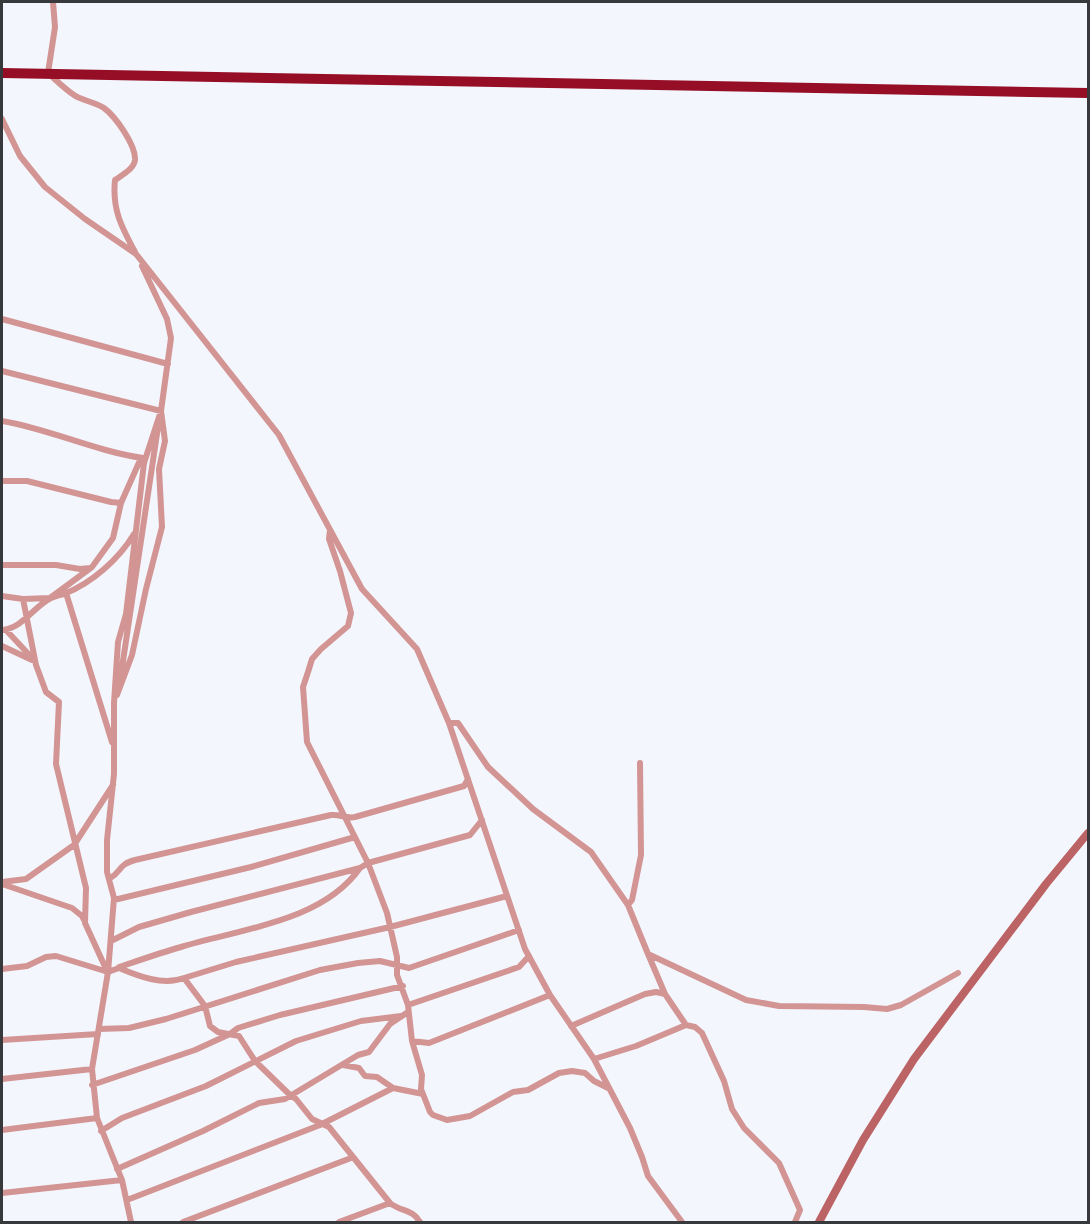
<svg xmlns="http://www.w3.org/2000/svg" width="1090" height="1224" viewBox="0 0 1090 1224" font-family="'IBM Plex Sans',sans-serif">
  <rect width="100%" height="100%" fill="#f3f7fd"/>
  <g fill="none" stroke-linecap="round" stroke-linejoin="round">
    <!-- street -->
    <path stroke="#d39594" stroke-width="6" d="M53,2l2,25 -7,46c8,7 17,16 26,22 9,6 21,7 30,13 11,8 32,37 31,52 -1,9 -13,15 -20,20 -3,29 6,46 20,72
      M2,119l18,37 25,31 40,32 51,35 143,181 83,154 55,60 32,74 76,226 25,46 44,64 36,69 12,29 6,19 34,46
      M2,319l166,45
      M2,371l159,40 4,30 -6,28 3,58 -16,62 -14,66 -15,40
      M2,421c48,8 92,30 141,37
      M2,481h25l84,21 10,1
      M330,530l-1,9 11,32 11,42 -3,13 -27,23 -9,10 -4,13 -5,15 4,55 61,121 19,50 10,44v18l11,30 4,36 10,34 -1,14 9,23 3,3 14,5 23,-4 43,-24 15,-2 31,-17 13,-2 13,2 9,8 14,7
      M2,565h54l24,4 10,-1
      M66,593l46,149
      M2,596l21,3 27,-1 42,-31 21,-29 8,-35 20,-45
      M23,599l13,66 10,27 13,10 -3,62 30,124 -1,35 22,48
      M2,630c21,-2 31,-23 49,-32 4,-2 9,-3 13,-4 28,-11 55,-35 70,-60
      M6,630l28,30
      M2,646l30,14
      M120,681l38,-254
      M449,723h9l30,44 45,42 58,43 37,53 20,49 98,46 33,6 85,1 23,2 14,-4 57,-32
      M109,879c14,-8 8,-14 26,-19l196,-45c9,-1 16,4 24,2l109,-31 4,-7
      M2,882l24,-3 48,-34 39,-60
      M2,884l70,24 10,8 2,4
      M114,900l137,-33 104,-30
      M628,905l4,-5 9,-45 -1,-92
      M111,941l28,-14 52,-15 169,-44 8,-5 102,-28 12,-15
      M648,954l17,40
      M119,967c21,-7 41,-14 62,-20 59,-18 141,-25 179,-79
      M2,969l25,-3 19,-9 10,-1 52,16 11,-4c19,8 44,18 65,10l21,28 5,20 8,6 21,4 16,25 35,34 6,4 16,20 17,8 61,76c11,9 23,6 30,19
      M184,978l52,-16 154,-35 117,-31
      M408,1005l111,-38 10,-11
      M571,1026l74,-32 11,-2 9,2 21,31
      M99,1029l30,-1 37,-9 154,-49 38,-7 22,-2 29,7 110,-38
      M2,1040l96,-6
      M412,1041l17,2 121,-48
      M594,1059l42,-13 50,-21 9,2 7,6 22,48 8,28 12,19 35,35 21,47 -5,12
      M343,1065l16,3 6,8 12,1 16,11 30,6
      M2,1079l90,-10
      M92,1085l103,-35 35,-16 8,-6 42,-13 123,-29
      M2,1130l95,-12
      M101,1131l21,-13 84,-32 90,-45 65,-20 40,-5
      M117,1169l86,-38 56,-28 26,-4 73,-44 11,-3 21,-28 18,-12
      M2,1193l120,-13
      M127,1200l193,-75 73,-37
      M131,1222l-9,-42 -25,-62 -5,-49 16,-97 6,-74 -7,-26v-32l7,-66v-71l4,-61 8,-28 18,-151 17,-52 10,-73 -4,-19 -25,-53
      M183,1222l168,-64
      M339,1222l51,-19"/>
    <!-- secondary -->
    <path stroke="#bc6465" stroke-width="8" d="M819,1222l44,-82 51,-81 132,-175 42,-51"/>
    <!-- highway -->
    <path stroke="#960e26" stroke-width="10" d="M2,73l1086,20"/>
  </g>
  <!-- border -->
  <rect width="1090" height="1224" fill="none" stroke="#38393d" stroke-width="6"/>
</svg>
